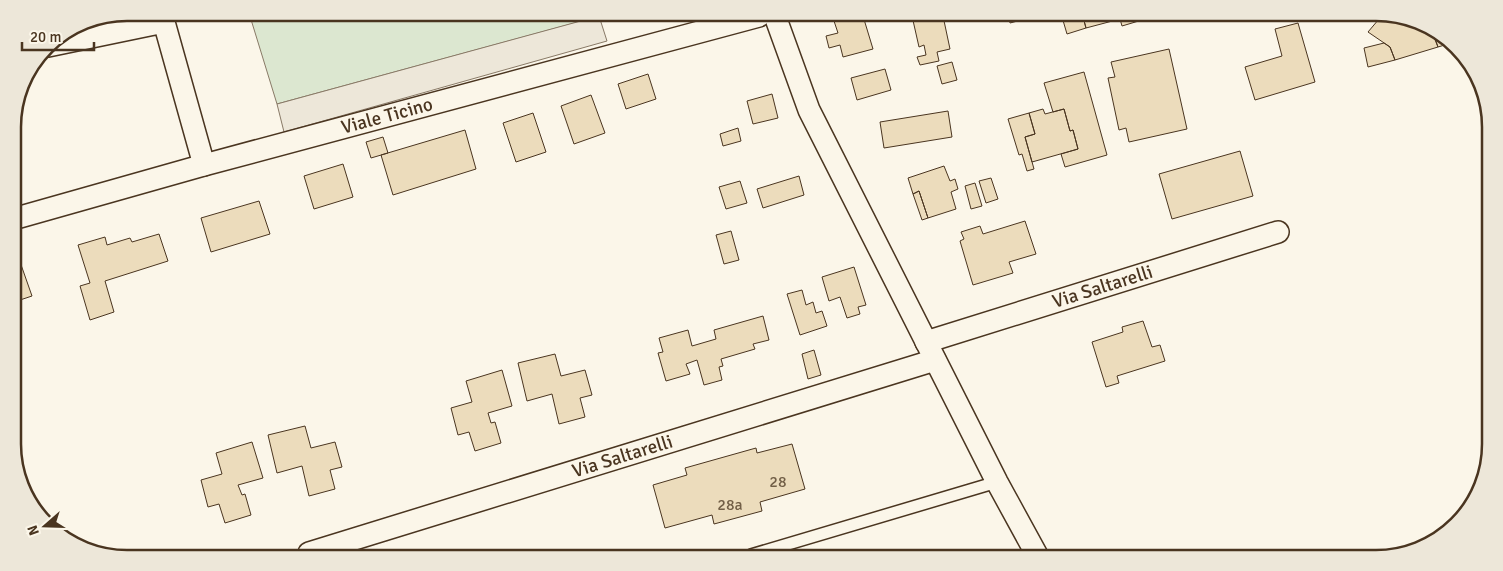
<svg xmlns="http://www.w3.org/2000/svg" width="1503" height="571" viewBox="0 0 1503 571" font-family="Signika,sans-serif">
  <rect width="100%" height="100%" fill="#fbf6e9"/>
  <!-- green -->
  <path fill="#dce7d0" stroke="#887966" d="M249,13l355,2 -327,89z"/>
  <!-- parking -->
  <path fill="#ede7d9" stroke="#887966" d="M599,16l8,25 -323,91 -7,-28z"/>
  <!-- building -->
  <path fill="#ecdcbc" stroke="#4a3520" d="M851,16h12l10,33 -30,8 -3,-12 -11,3 -3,-12 12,-3 -4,-12z
    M912,16h31l7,33 -13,3 2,9 -19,4 -3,-8 9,-2 -2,-10 -5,2z
    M1009,17h24l-23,6z
    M1062,17h21l3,11 -19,6z
    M1083,17h58l1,3 -20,6 -2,-7 -34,9z
    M1379,19h34l20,14 5,14 -43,13 -5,-13 -22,-15z
    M1298,23l17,59 -60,18 -10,-33 37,-11 -7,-27z
    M1432,32l16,12 -10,3z
    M1384,43l6,4 5,13 -27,7 -4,-19z
    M1169,49l18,80 -58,13 -3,-14 -7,2 -11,-52 7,-1 -4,-15z
    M952,62l5,18 -15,4 -5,-18z
    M885,69l6,21 -34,10 -6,-22z
    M1084,72l23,83 -42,12 -4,-13 17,-5 -5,-19 -3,1 -6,-22 -11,3 -9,-29z
    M648,74l8,25 -30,10 -8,-25z
    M772,94l6,24 -25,6 -6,-23z
    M591,95l14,38 -31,11 -13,-38z
    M1043,109l2,5 19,-5 6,22 3,-1 5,19 -46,13 -7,-25 10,-3 -6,-21z
    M948,111l4,26 -68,11 -4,-26z
    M533,113l13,39 -30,10 -13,-39z
    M1029,113l6,21 -10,3 9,32 -7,2 -5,-17 -3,1 -11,-36z
    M738,128l3,13 -18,5 -3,-12z
    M465,130l11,39 -83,26 -12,-40z
    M383,137l5,16 -17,5 -5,-16z
    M1240,151l13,45 -81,23 -13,-45z
    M343,164l10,33 -39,12 -10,-33z
    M944,166l6,15 5,-2 3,10 -7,3 5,17 -28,9 -9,-27 -6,3 -5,-16z
    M799,176l5,19 -41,13 -6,-19z
    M991,178l7,21 -12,4 -7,-22z
    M740,181l7,22 -21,6 -7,-22z
    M975,183l7,23 -11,3 -6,-23z
    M919,191l9,27 -6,2 -9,-26z
    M259,201l11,33 -59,18 -10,-34z
    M1025,221l11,33 -27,8 4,11 -40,12 -13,-44 4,-2 -3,-7 19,-6 3,8z
    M731,231l8,29 -15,4 -8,-29z
    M159,234l9,27 -63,20 9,31 -24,8 -10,-34 10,-3 -12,-38 27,-8 2,8 23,-7 2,4z
    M19,259l13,37 -18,6v-41z
    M854,267l12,38 -8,2 2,7 -13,4 -7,-21 -11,4 -7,-24z
    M802,290l4,15 7,-3 3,11 6,-2 5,15 -27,9 -13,-41z
    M763,316l6,24 -16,4 2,5 -34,10 2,7 -4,1 3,13 -18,5 -7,-25 -11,4 4,10 -24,7 -8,-28 5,-1 -4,-14 29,-8 4,16 24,-7 -2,-9z
    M1143,321l9,26 8,-2 5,16 -48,15 2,7 -13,4 -14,-45 31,-10 -1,-5z
    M814,350l7,25 -13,4 -6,-25z
    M555,354l6,22 24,-6 7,25 -12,3 5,19 -26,7 -7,-30 -25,7 -9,-38z
    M502,370l10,36 -24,7 3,10 4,-1 6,21 -26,8 -6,-19 -11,3 -7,-27 21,-6 -6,-21z
    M305,426l6,22 24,-6 7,25 -12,3 5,19 -26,7 -7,-30 -25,7 -9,-38z
    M252,442l11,36 -25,7 4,10 3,-1 6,21 -26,8 -6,-19 -11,3 -7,-27 21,-6 -6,-21z
    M792,444l13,45 -45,13 2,9 -48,13 -2,-9 -47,13 -12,-43 34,-10 -2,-7 71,-20 1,5z"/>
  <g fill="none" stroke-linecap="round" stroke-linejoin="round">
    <defs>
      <path id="service" d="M751,555l246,-73"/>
      <g id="minor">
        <path d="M775,16l34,94 188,372 41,75"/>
        <path d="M48,46l116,-24 40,143"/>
        <path id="s1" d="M13,219l191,-54 555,-149"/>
        <path id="s2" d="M926,342l352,-110"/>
        <path id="s3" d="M309,553l626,-193"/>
      </g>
    </defs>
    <!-- service casing -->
    <use href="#service" stroke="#4a3520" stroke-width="14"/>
    <!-- minor casing -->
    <use href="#minor" stroke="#4a3520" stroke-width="24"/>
    <!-- service -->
    <use href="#service" stroke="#fbf6e9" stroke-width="11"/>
    <!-- minor -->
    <use href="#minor" stroke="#fbf6e9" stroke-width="21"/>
  </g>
  <g text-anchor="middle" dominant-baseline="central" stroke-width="4" stroke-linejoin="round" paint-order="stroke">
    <!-- number labels -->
    <g font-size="16" fill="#725f47">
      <text x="778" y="482">28</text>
      <text x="730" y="505">28a</text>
    </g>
    <!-- street labels -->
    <g font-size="19" fill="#4a3520" stroke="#fbf6e9">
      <text stroke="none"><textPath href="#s1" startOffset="388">Viale Ticino</textPath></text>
      <text stroke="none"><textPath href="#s2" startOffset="185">Via Saltarelli</textPath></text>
      <text stroke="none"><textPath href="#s3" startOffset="328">Via Saltarelli</textPath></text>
    </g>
  </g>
  <!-- crop -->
  <path d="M0 0H1503V571H0ZM127 21H1376A106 106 0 0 1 1482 127V444A106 106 0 0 1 1376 550H127A106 106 0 0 1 21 444V127A106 106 0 0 1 127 21Z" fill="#ede7d9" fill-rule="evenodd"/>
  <path fill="none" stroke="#4a3520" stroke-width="2.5" d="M127 21H1376A106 106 0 0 1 1482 127V444A106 106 0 0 1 1376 550H127A106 106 0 0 1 21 444V127A106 106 0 0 1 127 21Z"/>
  <!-- north arrow -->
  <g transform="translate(45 526) rotate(250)" stroke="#fbf6e9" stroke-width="4" paint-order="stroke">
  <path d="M0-4L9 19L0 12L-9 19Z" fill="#4a3520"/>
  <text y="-8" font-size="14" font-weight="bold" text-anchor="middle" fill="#4a3520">N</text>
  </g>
  <!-- scale -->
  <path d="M22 42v8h72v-8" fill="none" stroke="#4a3520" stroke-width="2.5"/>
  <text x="30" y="42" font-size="15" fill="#4a3520" stroke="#fbf6e9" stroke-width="4" paint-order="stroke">20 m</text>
</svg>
